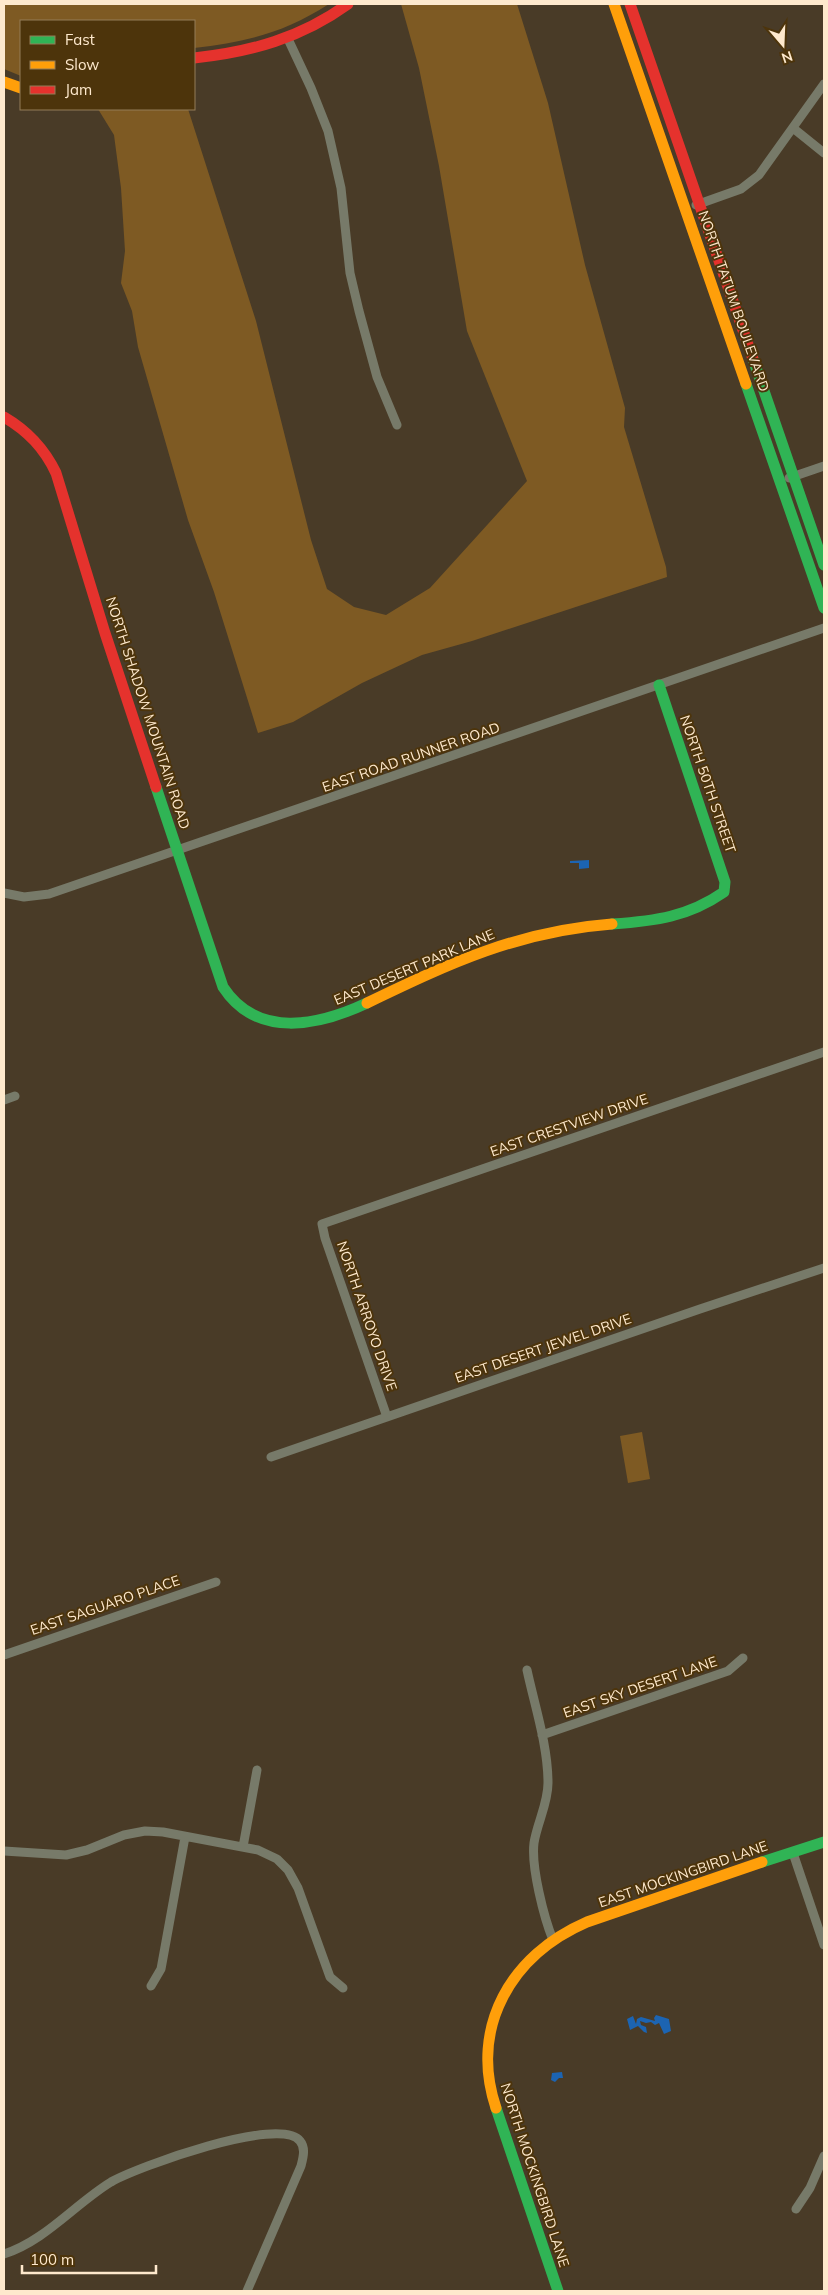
<svg xmlns="http://www.w3.org/2000/svg" width="828" height="2295" viewBox="0 0 828 2295" font-family="Mulish,sans-serif">
  <rect width="100%" height="100%" fill="#493b27"/>
  <!-- green -->
  <path fill="#7e5a23" d="M4,4h325c-45,29 -83,38 -135,44v-27h-173v55l-17,-7z
    M401,4h116l31,99 37,162 40,143 -1,19 42,140 1,10 -195,64 -50,14 -60,28 -69,39 -35,11 -44,-141 -26,-72 -50,-173 -6,-36 -11,-28 4,-32 -4,-63 -7,-53 -16,-26h90l68,212 55,219 16,49 27,18 32,8 44,-27 97,-107 -60,-150 -28,-165 -20,-98z
    M642,1432l8,47 -22,4 -8,-47z"/>
  <!-- water -->
  <path fill="#1c64b2" d="M589,860v8l-10,1v-6h-9v-2z
    M656,2015l13,4 2,12 -7,3 -5,-11 -4,2 -4,-3 -5,1 -6,-2 1,4 5,2 1,6 -3,-1 -6,-6 -8,4 -3,-11 6,-3 3,8 1,-5 4,-2 14,4 -1,-3z
    M562,2072l1,6h-4l-4,4 -4,-2 1,-7z"/>
  <g fill="none" stroke-linecap="round" stroke-linejoin="round">
    <!-- street -->
    <path stroke="#777a69" stroke-width="9" d="M288,39l23,49 17,43 13,57 9,85 9,38 18,66 20,48
      M793,128l31,25
      M696,205l45,-16 18,-14 65,-91
      M789,478l35,-12
      M4,893l20,4 25,-3 775,-266
      M4,1100l11,-4
      M387,1417l-62,-179 -3,-14 502,-172
      M271,1457l429,-148 124,-41
      M4,1655l212,-73
      M527,1670c8,37 21,76 21,113 0,21 -11,40 -14,60 -3,24 10,75 19,97
      M542,1735l186,-64 15,-13
      M243,1847l14,-77
      M4,1851l62,4 21,-5 37,-15 21,-4 18,1 95,18 19,9 11,11 10,18 32,89 13,11
      M793,1853l31,92
      M151,1986l10,-17 24,-132
      M796,2209l14,-21 14,-32
      M4,2254c41,-13 71,-50 107,-72 26,-15 169,-67 189,-41 6,7 3,17 1,25l-54,125"/>
    <!-- fast -->
    <path stroke="#30b455" stroke-width="11" d="M753,359l71,206
      M746,384l78,224
      M156,787l67,200c34,52 95,39 144,16
      M612,924c43,-3 76,-7 112,-32l1,-10 -66,-197
      M762,1862l62,-20
      M496,2108l62,183"/>
    <!-- slow -->
    <path stroke="#ff9f0a" stroke-width="11" d="M614,4l132,380
      M4,82l17,6
      M367,1003c83,-40 151,-72 245,-79
      M496,2108c-27,-81 15,-153 91,-186l175,-60"/>
    <!-- jam -->
    <path stroke="#e5322d" stroke-width="11" d="M630,4l123,355
      M194,58c57,-6 107,-20 154,-54
      M4,417c24,14 40,31 52,56l49,160 51,154"/>
  </g>
  <g text-anchor="middle" dominant-baseline="central" stroke-width="4" stroke-linejoin="round" paint-order="stroke">
    <!-- street labels -->
    <g font-size="14" fill="#fee9cd" stroke="#4d340b">
      <text transform="translate(734 301) rotate(71)">NORTH TATUM BOULEVARD</text>
      <text transform="translate(148 713) rotate(72)">NORTH SHADOW MOUNTAIN ROAD</text>
      <text transform="translate(411 757) rotate(-19)">EAST ROAD RUNNER ROAD</text>
      <text transform="translate(708 784) rotate(71)">NORTH 50TH STREET</text>
      <text transform="translate(414 967) rotate(-23)">EAST DESERT PARK LANE</text>
      <text transform="translate(569 1125) rotate(-19)">EAST CRESTVIEW DRIVE</text>
      <text transform="translate(367 1316) rotate(71)">NORTH ARROYO DRIVE</text>
      <text transform="translate(543 1348) rotate(-19)">EAST DESERT JEWEL DRIVE</text>
      <text transform="translate(105 1605) rotate(-19)">EAST SAGUARO PLACE</text>
      <text transform="translate(640 1687) rotate(-19)">EAST SKY DESERT LANE</text>
      <text transform="translate(683 1874) rotate(-19)">EAST MOCKINGBIRD LANE</text>
      <text transform="translate(535 2175) rotate(72)">NORTH MOCKINGBIRD LANE</text>
    </g>
  </g>
  <!-- border -->
  <rect width="828" height="2295" fill="none" stroke="#fee9cd" stroke-width="10"/>
  <!-- legend -->
  <rect x="20" y="20" width="175" height="90" fill="#4d340b" stroke="#947c59"/>
  <rect x="30" y="36" width="25" height="8" fill="#30b455" stroke="#947c59"/>
  <text x="65" y="45" font-size="15" fill="#fee9cd">Fast</text>
  <rect x="30" y="61" width="25" height="8" fill="#ff9f0a" stroke="#947c59"/>
  <text x="65" y="70" font-size="15" fill="#fee9cd">Slow</text>
  <rect x="30" y="86" width="25" height="8" fill="#e5322d" stroke="#947c59"/>
  <text x="65" y="95" font-size="15" fill="#fee9cd">Jam</text>
  <!-- north arrow -->
  <g transform="translate(783 45) rotate(161)" stroke="#4d340b" stroke-width="4" paint-order="stroke">
  <path d="M0-4L9 19L0 12L-9 19Z" fill="#fee9cd"/>
  <text y="-8" font-size="14" font-weight="bold" text-anchor="middle" fill="#fee9cd">N</text>
  </g>
  <!-- scale -->
  <path d="M22 2265v8h134v-8" fill="none" stroke="#fee9cd" stroke-width="2.5"/>
  <text x="30" y="2265" font-size="15" fill="#fee9cd" stroke="#4d340b" stroke-width="4" paint-order="stroke">100 m</text>
</svg>
